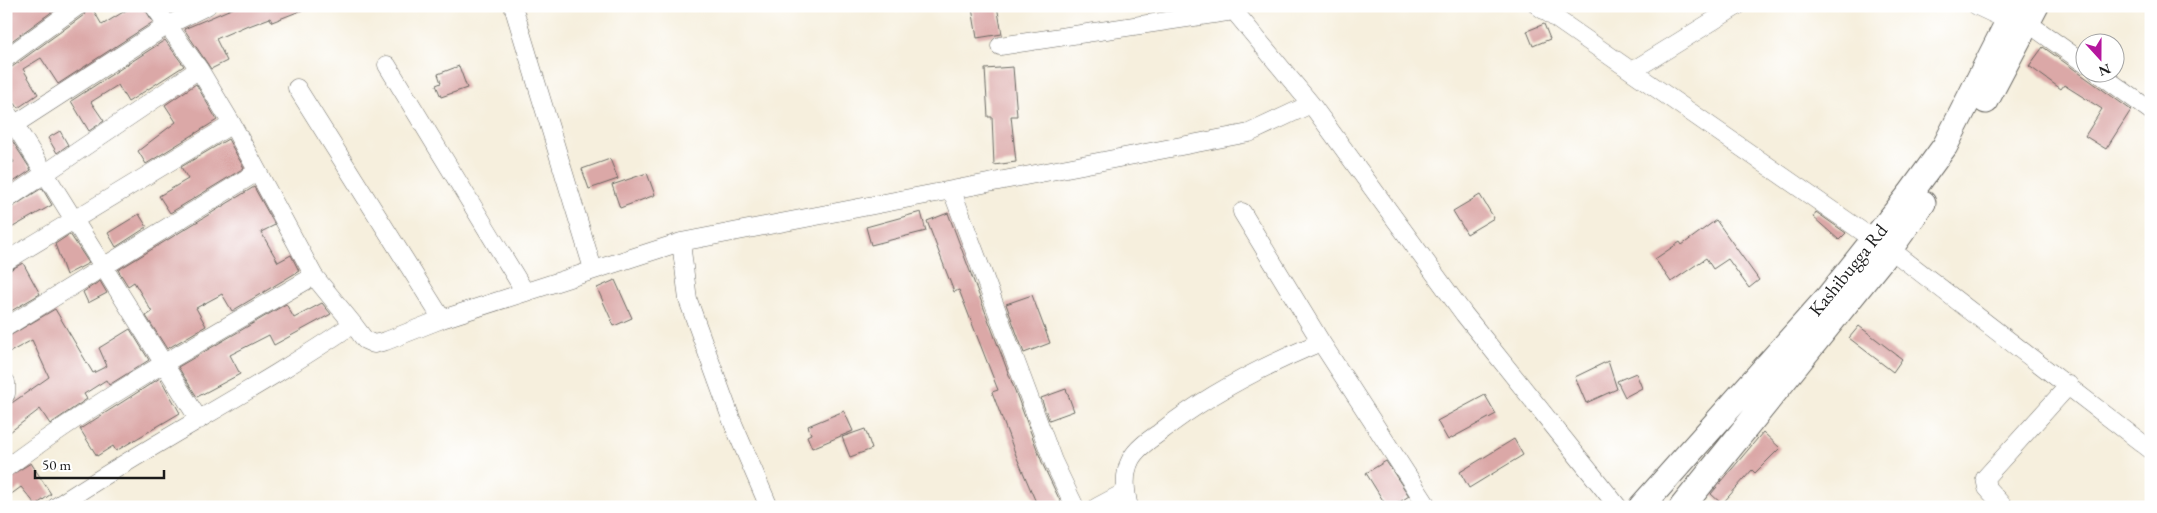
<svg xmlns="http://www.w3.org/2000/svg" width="2157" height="513" viewBox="0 0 2157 513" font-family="'EB Garamond',serif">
  <rect width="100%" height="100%" fill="#fff"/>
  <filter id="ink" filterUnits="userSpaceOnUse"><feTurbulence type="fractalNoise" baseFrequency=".02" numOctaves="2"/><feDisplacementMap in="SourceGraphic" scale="10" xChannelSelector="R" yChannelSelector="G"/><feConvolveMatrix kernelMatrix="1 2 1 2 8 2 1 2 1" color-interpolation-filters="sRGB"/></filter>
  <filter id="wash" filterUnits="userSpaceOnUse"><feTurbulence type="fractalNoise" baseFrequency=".0096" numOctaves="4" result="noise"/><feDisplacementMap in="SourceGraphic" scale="20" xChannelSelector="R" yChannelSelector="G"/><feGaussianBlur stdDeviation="1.12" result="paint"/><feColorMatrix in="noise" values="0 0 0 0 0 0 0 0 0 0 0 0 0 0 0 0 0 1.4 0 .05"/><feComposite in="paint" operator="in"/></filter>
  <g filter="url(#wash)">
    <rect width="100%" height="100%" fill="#f6efdd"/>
    <g id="blocks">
      <!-- building -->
      <path fill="#dba8a7" d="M6,6h54l-54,39z
        M88,6h3l11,19 31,-19h10l10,16 -95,62 -17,-26 -18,11 15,25 -20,14 -12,-19v-21l6,-1 72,-52z
        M238,6h72v1l-38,15 -2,-4 -21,8 -1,-1 -32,14 11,22 -16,8 -27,-40z
        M984,6h13l5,28 -25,4 -5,-30z
        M1544,24l6,15 -17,7 -6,-15z
        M165,40l19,26 -56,36 -10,-17 -27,17 13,19 -15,10 -18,-30z
        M2043,47l88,63 -25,39 -21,-13 17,-27 -38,-24 -3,4 -32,-23z
        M459,66l8,22 -26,9 -5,-12 5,-2 -3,-9z
        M1013,67l4,49h-6l5,46 -22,3 -2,-48h-4l-3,-48z
        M196,84l21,36 -71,44 -8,-13 38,-29 -11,-17z
        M60,131l8,14 -11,8 -9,-15z
        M11,139l20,31 -25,17v-19l8,-6 -8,-12v-9z
        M228,139l16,29 -74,45 -11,-17 29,-17 -7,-12z
        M610,159l8,20 -29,10 -7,-20z
        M647,173l8,22 -35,13 -8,-23z
        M254,187l21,38 -14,7 17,30 13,-7 8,16 -67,40 -10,-17 -26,14 10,18 -39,23 -21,-33 6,-4 -18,-30 -6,4 -10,-16z
        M42,188l10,17 -46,26v-20z
        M1480,195l14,23 -27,16 -14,-23z
        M921,212l5,19 -55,14 -5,-18z
        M1816,212l30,21 -7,7 -26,-23z
        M948,213l95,252 20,42h-25l-21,-49 -25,-66 6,-2 -39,-100 -5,2 -27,-71z
        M139,214l8,13 -31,20 -8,-14z
        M1716,220l43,60 -10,8 -21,-29 -15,10 -7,-11 -35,24 -16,-23 25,-17 2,3z
        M70,234l19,29 -23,12 -11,-31z
        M23,263l17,31 -34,20v-42z
        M615,280l17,38 -18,8 -17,-38z
        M100,281l7,12 -19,10 -5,-11z
        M1032,295l18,48 -26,10 -18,-49z
        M322,303l9,11 -57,31 -5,-10 -39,20 10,19 -43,23 -19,-30 108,-63 8,14z
        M55,309l38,64 14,-7 -8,-18 31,-19 19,31 -40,25 -3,-5 -22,14 3,5 -37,25 -10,-15 -34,26v-28l43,-30 -17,-37 -22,12 -4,-7v-7z
        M1859,326l43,33 -9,13 -44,-34z
        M1608,361l9,28 -31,14 -11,-26z
        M1636,373l6,15 -17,9 -8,-16z
        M160,378l20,35 -64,38 -3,-5 -16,10 -17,-27z
        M1066,389l8,22 -25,9 -8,-22z
        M1485,395l11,19 -48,26 -11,-19z
        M844,411l9,20 -41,17 -5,-12 4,-2 -3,-8z
        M865,429l7,20 -22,8 -8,-20z
        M1763,432l17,16 -25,25 -3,-3 -30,34 -11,-10z
        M1514,439l9,16 -54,33 -9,-16z
        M1386,461l23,35 -17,11h-5l-21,-34z
        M31,463l20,31 -15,11 -15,-18 -15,11v-20z"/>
    </g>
  </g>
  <g filter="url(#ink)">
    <use href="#blocks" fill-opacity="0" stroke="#686660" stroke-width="1"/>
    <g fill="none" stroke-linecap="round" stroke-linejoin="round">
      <defs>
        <path id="minor" d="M513,6l80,263
          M1230,6l81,98 153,210 154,193
          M1538,6l335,233
          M1977,6l32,15
          M2028,23l56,40
          M1000,46l234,-35
          M6,58l72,-52
          M387,65l138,227
          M1632,71l105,-65
          M2097,72l54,39
          M297,88l145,231
          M6,111l193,309
          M6,130l162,-105 39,-19
          M952,191l101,270 22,46
          M6,200l193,-131
          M1242,212l79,130 107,165
          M681,242l7,58 44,121 37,86
          M1890,249l261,201
          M6,261l226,-137
          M353,324l12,16 9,4 12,-3 56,-22 239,-77 568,-109 62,-29
          M6,327l251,-155
          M6,382v12
          M6,468c97,-73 203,-131 308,-192
          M56,507c97,-65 201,-117 297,-183l-39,-48 -82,-152 -33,-55 -45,-63
          M1097,507l28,-15
          M1129,507c-4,-16 -6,-33 2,-48 6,-11 18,-19 28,-26 49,-39 104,-67 162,-91
          M2004,507l-17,-19 -2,-10 84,-93"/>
        <path id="secondary" d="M1986,101l50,-95
          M1641,507l188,-211 81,-102 35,-48 71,-140
          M1682,507l208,-258 33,-46"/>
      </defs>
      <!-- minor casing -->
      <use href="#minor" stroke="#686660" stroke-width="19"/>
      <!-- secondary casing -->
      <use href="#secondary" stroke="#686660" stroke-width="27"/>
      <!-- minor -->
      <use href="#minor" stroke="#fff" stroke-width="18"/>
      <!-- secondary -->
      <use href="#secondary" stroke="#fff" stroke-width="25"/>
    </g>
  </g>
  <g text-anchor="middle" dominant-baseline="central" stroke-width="5" stroke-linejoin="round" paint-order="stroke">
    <!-- street labels -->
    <g font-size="19" fill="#1c1c1c" stroke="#fff">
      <text transform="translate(1848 270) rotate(-51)">Kashibugga Rd</text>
    </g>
  </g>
  <!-- margin -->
  <rect width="2157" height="513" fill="none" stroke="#fff" stroke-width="25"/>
  <!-- north arrow -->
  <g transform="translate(2100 58) rotate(159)"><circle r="24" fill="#ffffff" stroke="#a4a4a4"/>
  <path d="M0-4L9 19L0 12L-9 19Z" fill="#b5179e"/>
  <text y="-8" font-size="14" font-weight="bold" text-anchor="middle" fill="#1c1c1c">N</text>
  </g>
  <!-- scale -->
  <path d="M35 470v8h129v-8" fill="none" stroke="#1c1c1c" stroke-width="2.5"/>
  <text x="42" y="470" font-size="15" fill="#1c1c1c" stroke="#ffffff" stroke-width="4" paint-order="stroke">50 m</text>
</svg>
